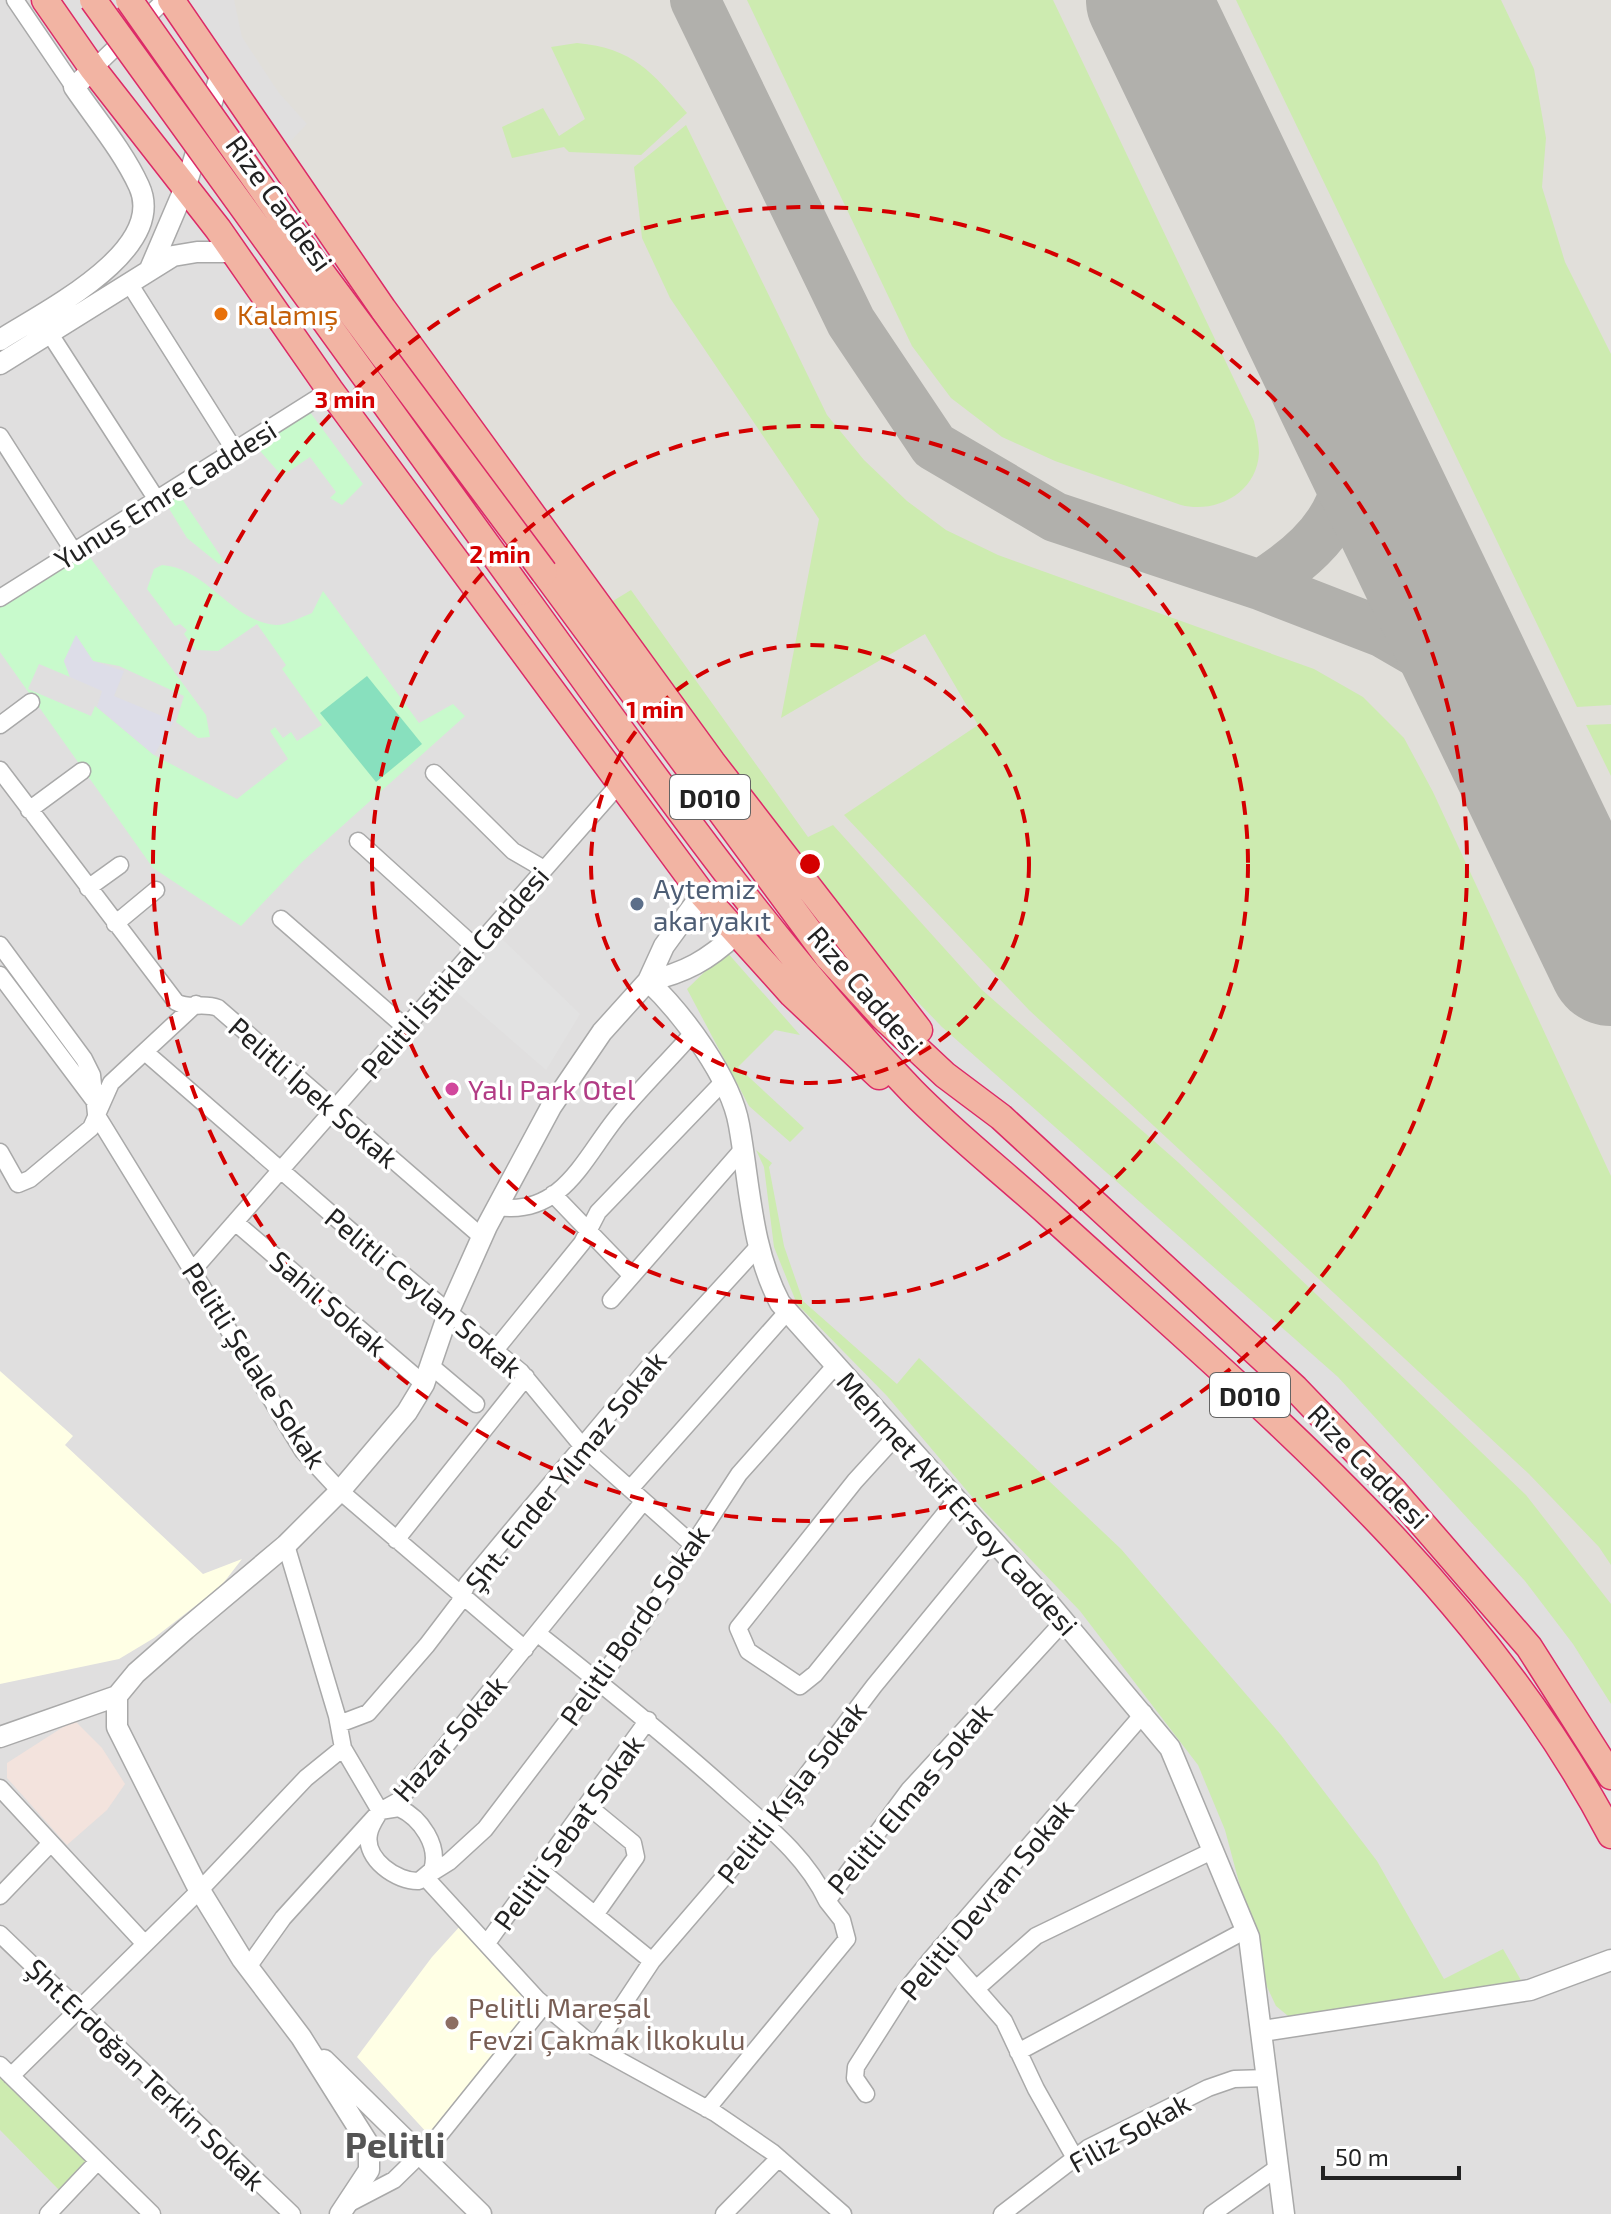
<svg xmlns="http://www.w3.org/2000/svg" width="1611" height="2214" viewBox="0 0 1611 2214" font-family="'Exo 2',sans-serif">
  <rect width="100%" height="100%" fill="#f2efe9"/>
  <!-- residential -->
  <path fill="#e0dfdf" d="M0,0h1611v2214h-1611z"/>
  <!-- education -->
  <path fill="#ffffe5" d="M0,1371l73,65 -8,9 138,129 39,-15 -21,27 -67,52 -35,21 -119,25z
    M462,1924l75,78 -108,133 -72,-78 75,-100z"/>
  <!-- military -->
  <path fill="#f3e3dd" d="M74,1720l28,28 23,36 -18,26 -40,35 -60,-67v-15z"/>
  <!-- airport -->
  <path fill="#e1dfda" d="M234,0h1377v1704l-38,-60 -48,-63 -187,-204 -396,-350 -152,-167 -508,-710 25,-26 -28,-31 -37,-56z"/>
  <!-- grass -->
  <path fill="#cdebb0" d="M747,0h306l201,421c2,10 5,22 5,32 -2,40 -43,61 -78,52l-126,-44 -53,-24 -51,-39 -39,-52z
    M1236,0h265l33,69 12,69 -4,49 23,75 46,92v351l-34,2z
    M577,43c56,5 75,29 110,70l-46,42 -72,-3 -5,-5 -52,11 -10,-31 41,-19 16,28 26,-17 -34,-72z
    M686,125l141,290 37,45 43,41 39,29 52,25 316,114 49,28 41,41 29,54 178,384v389l-12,-18 -70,-73 -500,-464 -185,-195 134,-90 -53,-91 -144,84 38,-199 -149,-221 -28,-60 -8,-71z
    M631,590l177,247 25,-12 148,164 198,174 347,332 85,109v100l-38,-60 -48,-63 -187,-204 -396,-350 -61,-63 -273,-360z
    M1611,724v52l-25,-51z
    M726,951l74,84 -25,-5 -37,37 66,61 -14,14 -41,-36 -62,-117z
    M756,1150l16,13 -3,4 15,79 19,55 94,83 22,-26 202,191 160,186 96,126 67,118 59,-30 19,33 -229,38 -17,-14 -9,-19 -42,-157 -27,-65 -118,-154 -96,-100 -97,-115 -90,-92 -23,-57 -10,-80z
    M0,2066l91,95 -30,31 -61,-62z"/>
  <!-- park -->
  <path fill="#c8facc" d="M307,408l56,76 -21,21 -12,-7 6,-6 -26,-35 -28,19 -28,-32z
    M178,493l46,68 -5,3 -32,-26 -22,-36z
    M86,552l120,163 4,22 -12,1 -22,-16 8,-26 -65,-30 -26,-5 -17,-25 -12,25 6,16 -31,-13 -11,25 63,27 4,-10 59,49 83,44 51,-40 -18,-28 5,-4 8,11 8,-6 6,9 25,-16 -40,-56 4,-4 -29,-41 -39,27 -22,-1 -12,-16 3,-4 -7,-6 -5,2 -28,-37 7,-20 8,-4c45,3 70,57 114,60 12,0 25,-8 36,-12l11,-22 96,132 34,-19 12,12 -163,146 -61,64 -88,-58 -153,-216v-48z"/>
  <!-- pitch -->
  <path fill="#88e0be" d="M367,676l55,68 -46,38 -56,-69z"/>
  <!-- parking -->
  <path fill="#e2e2e2" d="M501,938l79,76 -34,56 -92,-80z"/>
  <!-- plaza -->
  <path fill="#dddde8" d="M76,635l17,26 31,10 -10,25 60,25 -20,34 -57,-48 5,-16 -32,-14 -6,-16z"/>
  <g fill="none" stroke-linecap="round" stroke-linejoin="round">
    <!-- taxiway -->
    <path stroke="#b1b0ac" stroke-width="50" d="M695,0l156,322 83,124 121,71 205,68 124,48 57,33 45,38
      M1260,585c63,-39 91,-76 95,-151"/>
    <!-- runway -->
    <path stroke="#b1b0ac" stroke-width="124" d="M1148,0l463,964"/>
    <defs>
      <path id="minor" d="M15,0l59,87
        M93,69l72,-69
        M129,283l106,168
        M50,334l107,166
        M0,436l74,116
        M0,598l330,-208
        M0,725l31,-23
        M0,770l176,232c13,8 27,0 42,6l264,229
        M434,773l79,78 31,18
        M29,810l53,-39
        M358,841l117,106
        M88,888l32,-23
        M281,919l124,108
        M115,924l41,-34
        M0,945l84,114 8,16 4,39 207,337 37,40 185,158
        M0,975l93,124
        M145,1052l207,180 169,140 62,75 109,97
        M0,1152l18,32 12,-5 61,-51 20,-45 85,-79
        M553,1194l79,82
        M498,1207c67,10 88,-55 124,-96 23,-27 48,-52 71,-78
        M235,1222l189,162
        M193,1270l428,-488
        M611,1300l131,-150
        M496,1349l86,-106 16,-31 124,-129
        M431,1366l45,38
        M835,1366l-96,108 -97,149 -157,206 -36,33 -24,15 112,122 58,48 120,66 57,39 71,62
        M897,1435l-42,46 -117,147 10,23 52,35 15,-12 141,-174
        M630,1489l157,-177
        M396,1540l130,-163
        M286,1545l51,171 6,32 37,63
        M537,1633c66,52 131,104 193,160 37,33 76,63 97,108l82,-111 155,-169
        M339,1724l29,-11 59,-68 32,-42 8,-19 34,-41 151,-180 106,-116
        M0,1788l145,156
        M588,1806l45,37 3,14 -41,58
        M399,1808c22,10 41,38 33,62l-13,11c-22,1 -55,-22 -50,-47 1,-8 7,-16 11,-23z
        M541,1871l111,90
        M0,1896l51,-53
        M0,1934l292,280
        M487,1943l161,-223
        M940,1948l64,73 32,68 39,69
        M248,1967l35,-49 97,-107 18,-10 41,-47 204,-252
        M977,1988l59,-52 178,-86
        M595,2047l57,-86 116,-135 106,-140 119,-145
        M1018,2052l228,-122
        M0,2065l152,149
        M11,2076l189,-186 106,-112 37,-30
        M866,2094l-11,-16 1,-11 46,-72 29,-36 213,-246
        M707,2109l140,-170 -5,-19 -15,-19
        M346,2205l48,-25 43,-42 107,-133
        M48,2214l50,-53
        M724,2214l55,-56
        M1002,2214l86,-66 120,-60 26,-9 34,-1
        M1212,2214l65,-46"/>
      <path id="tertiary" d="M150,269l36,-84 35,-112
        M0,340c42,-27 169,-89 139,-154 -16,-35 -44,-68 -65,-99l19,-18
        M0,364l173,-108 24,-4h38
        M648,981c34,32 83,97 91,144 11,61 12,123 41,178l261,291 129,154 79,189 35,277
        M648,981c37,-8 60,-21 88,-47
        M0,1737l117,-41
        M1263,2031l267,-41 81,-30
        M324,2060l157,154
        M340,2214l29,-44v-25l-68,-108 -59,-78 -46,-75 -79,-157v-31l19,-23 50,-44 100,-84 54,-54 67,-79 17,-28 25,-73 38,-85 64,-119 51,-75 46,-51 16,-35 38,-52"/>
      <path id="trunk" d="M45,0l48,69 125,160 112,161 372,504 90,100 87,82
        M171,0l212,309 329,453 207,268
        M544,572l284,385 55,60 62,58 56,42 294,271 98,102 136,157 82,129
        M521,592c124,171 244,346 391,499 42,43 92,82 137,123 206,188 430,369 562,621"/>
    </defs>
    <!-- minor casing -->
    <use href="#minor" stroke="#a9a9a9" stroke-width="19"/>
    <!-- tertiary casing -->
    <use href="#tertiary" stroke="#a9a9a9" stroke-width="23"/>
    <!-- trunk casing -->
    <use href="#trunk" stroke="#dc2a67" stroke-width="29"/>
    <!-- minor -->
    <use href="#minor" stroke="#fff" stroke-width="16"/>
    <!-- tertiary -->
    <use href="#tertiary" stroke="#fff" stroke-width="20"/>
    <!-- trunk -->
    <use href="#trunk" stroke="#f2b4a3" stroke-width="26"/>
    <defs>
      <path id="trunk-bridge" d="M93,0l428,592
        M129,0l186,264 229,308"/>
    </defs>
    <!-- trunk-bridge casing -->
    <use href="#trunk-bridge" stroke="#dc2a67" stroke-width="29" stroke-linecap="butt"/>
    <!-- trunk-bridge -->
    <use href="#trunk-bridge" stroke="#f2b4a3" stroke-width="26"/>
  </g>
  <!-- distance rings -->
  <g fill="none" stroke="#d40000" stroke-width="4" stroke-dasharray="14 10">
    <circle cx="810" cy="864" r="219"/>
    <circle cx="810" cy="864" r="438"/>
    <circle cx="810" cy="864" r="657"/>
  </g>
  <!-- markers -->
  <circle fill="#e8710a" stroke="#fff" stroke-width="3" cx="221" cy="314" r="8"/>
  <circle fill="#5c6f8a" stroke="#fff" stroke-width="3" cx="637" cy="904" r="8"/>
  <circle fill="#d1479c" stroke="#fff" stroke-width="3" cx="452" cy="1089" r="8"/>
  <circle fill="#8d6e63" stroke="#fff" stroke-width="3" cx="452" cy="2023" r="8"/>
  <g text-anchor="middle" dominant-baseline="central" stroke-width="7" stroke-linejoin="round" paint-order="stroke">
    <!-- shield labels -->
    <g fill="#fff" stroke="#646464" stroke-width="2">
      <rect x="670" y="775" width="80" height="44" rx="6"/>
      <rect x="1210" y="1373" width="80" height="44" rx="6"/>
    </g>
    <g font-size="26" font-weight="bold" fill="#222">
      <text x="710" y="797">D010</text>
      <text x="1250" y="1395">D010</text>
    </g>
    <!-- street labels -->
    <g font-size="28" fill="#222" stroke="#fff">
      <text transform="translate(280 203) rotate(54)">Rize Caddesi</text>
      <text transform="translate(165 494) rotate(-32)">Yunus Emre Caddesi</text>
      <text transform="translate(454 972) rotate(-49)">Pelitli İstiklal Caddesi</text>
      <text transform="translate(866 990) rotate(49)">Rize Caddesi</text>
      <text transform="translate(314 1092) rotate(41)">Pelitli İpek Sokak</text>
      <text transform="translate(424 1292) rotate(40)">Pelitli Ceylan Sokak</text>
      <text transform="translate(329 1303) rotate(41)">Sahil Sokak</text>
      <text transform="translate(255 1365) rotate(57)">Pelitli Şelale Sokak</text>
      <text transform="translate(1369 1466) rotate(46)">Rize Caddesi</text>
      <text transform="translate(565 1471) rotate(-51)">Şht. Ender Yılmaz Sokak</text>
      <text transform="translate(958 1503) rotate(48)">Mehmet Akif Ersoy Caddesi</text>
      <text transform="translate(634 1625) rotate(-55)">Pelitli Bordo Sokak</text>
      <text transform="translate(449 1738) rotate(-49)">Hazar Sokak</text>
      <text transform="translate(791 1792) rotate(-52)">Pelitli Kışla Sokak</text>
      <text transform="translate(909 1798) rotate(-50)">Pelitli Elmas Sokak</text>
      <text transform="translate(568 1832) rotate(-54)">Pelitli Sebat Sokak</text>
      <text transform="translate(986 1899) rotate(-50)">Pelitli Devran Sokak</text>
      <text transform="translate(146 2074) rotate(44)">Şht.Erdoğan Terkin Sokak</text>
      <text transform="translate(1129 2132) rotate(-29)">Filiz Sokak</text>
    </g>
    <!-- food labels -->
    <g font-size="28" fill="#c56008" stroke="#fff" text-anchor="start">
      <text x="237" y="314">Kalamış</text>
    </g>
    <!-- service labels -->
    <g font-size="28" fill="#4e5e75" stroke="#fff" text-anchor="start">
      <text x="653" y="888">Aytemiz<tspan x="653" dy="32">akaryakıt</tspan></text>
    </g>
    <!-- hotel labels -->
    <g font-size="28" fill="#b23c85" stroke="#fff" text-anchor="start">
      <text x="468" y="1089">Yalı Park Otel</text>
    </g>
    <!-- education labels -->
    <g font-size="28" fill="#785e54" stroke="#fff" text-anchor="start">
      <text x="468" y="2007">Pelitli Mareşal<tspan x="468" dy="32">Fevzi Çakmak İlkokulu</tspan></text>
    </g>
    <!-- district labels -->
    <g font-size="36" font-weight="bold" fill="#555" stroke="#fff">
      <text x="395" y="2143">Pelitli</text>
    </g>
  </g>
  <circle cx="810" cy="864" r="12" fill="#d40000" stroke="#fff" stroke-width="4"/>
  <g font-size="24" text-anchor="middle" font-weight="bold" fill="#d40000" stroke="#fff" stroke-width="7" stroke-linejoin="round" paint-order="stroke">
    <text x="345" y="408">3 min</text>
    <text x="500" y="563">2 min</text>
    <text x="655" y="718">1 min</text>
  </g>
  <!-- scale -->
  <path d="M1323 2166v12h136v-12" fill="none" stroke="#222222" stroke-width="4"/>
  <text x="1335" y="2166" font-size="24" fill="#222222" stroke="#ffffff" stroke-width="6" paint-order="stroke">50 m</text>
</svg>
